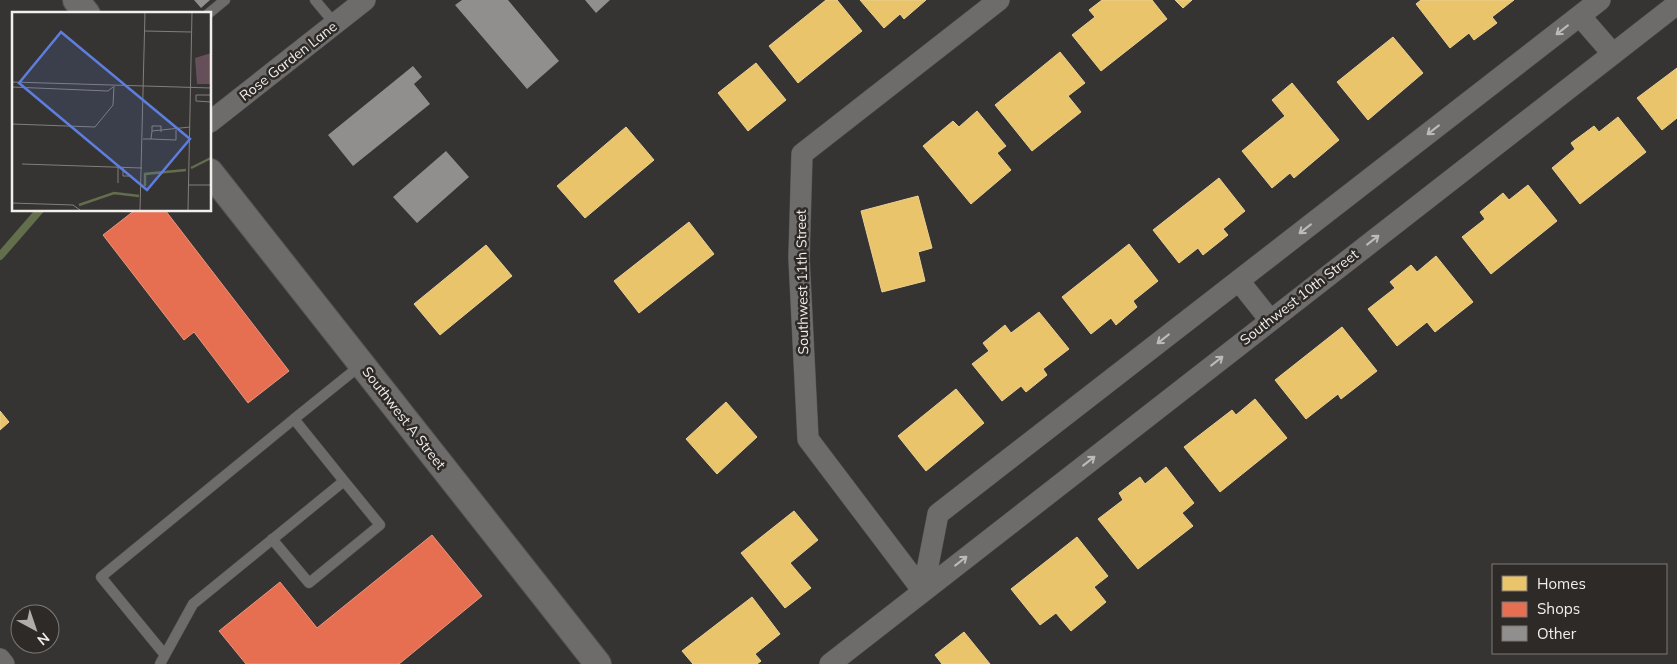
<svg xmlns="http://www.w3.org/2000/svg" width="1677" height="664" viewBox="0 0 1677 664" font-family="Mulish,sans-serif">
  <rect width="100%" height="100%" fill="#363432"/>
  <!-- homes -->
  <path fill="#e9c46a" stroke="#ebd191" d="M826,0h11l25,31 -64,52 -29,-37z
    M860,0h66l-22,19 -4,-5 -16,14z
    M1102,0h50l15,19 -66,52 -29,-36 23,-18 -6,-7z
    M1175,0h17l-9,8z
    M1421,0h93l-22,17 5,6 -23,17 -5,-7 -19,15 -34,-44z
    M1393,37l30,36 -55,47 -31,-38z
    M1060,52l25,31 -17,13 13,16 -49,39 -37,-46z
    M756,63l30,37 -38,31 -30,-38z
    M1677,68v50l-15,12 -25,-32z
    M1292,83l47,57 -45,38 -4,-5 -18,15 -30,-37 43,-35 -13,-16z
    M977,111l29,35 -9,7 14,17 -40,34 -48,-58 30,-25 6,6z
    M1618,117l28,35 -66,52 -28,-36 23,-19 -4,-6 23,-17 5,6z
    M626,127l28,33 -69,58 -28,-32z
    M1219,178l26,33 -22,18 5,6 -25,20 -5,-7 -19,15 -26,-33z
    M1528,185l29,36 -66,53 -29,-37 23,-18 -5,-7 23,-19 6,7z
    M918,196l14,52 -14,4 7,29 -43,11 -21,-81z
    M689,222l25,32 -75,59 -25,-32z
    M1129,244l29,37 -25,20 4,6 -21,18 -5,-7 -20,16 -29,-37z
    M486,245l26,31 -72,59 -26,-31z
    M1436,256l37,46 -38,30 -8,-10 -30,24 -29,-37 27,-21 -5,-6 21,-17 6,7z
    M1039,312l30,37 -26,20 4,6 -21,17 -5,-6 -19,15 -30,-37 17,-13 -6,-8 22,-18 6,8z
    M1342,327l35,44 -36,28 -3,-5 -32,25 -31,-39z
    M956,389l28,34 -58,48 -28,-35z
    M1255,399l32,39 -67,54 -36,-45 48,-37 4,5z
    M726,402l31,35 -40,37 -31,-35z
    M0,411l9,11 -9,8z
    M1166,467l28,36 -12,10 11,13 -55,43 -40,-50 25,-19 -4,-7 21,-16 5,7z
    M794,511l24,29 -28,23 21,25 -26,20 -44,-55z
    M1077,537l31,39 -14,11 12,15 -35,29 -15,-18 -16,12 -29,-36z
    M752,597l28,37 -25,20 6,7 -4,3h-64l-11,-13z
    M964,632l26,32h-48l-7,-9z"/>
  <!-- shops -->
  <path fill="#e76f51" stroke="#ea9580" d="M135,210h30l124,161 -41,32 -54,-71 -10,8 -81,-105z
    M432,535l50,61 -83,68h-153l-27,-33 61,-49 37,46z"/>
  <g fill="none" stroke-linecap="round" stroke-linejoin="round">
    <!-- stream -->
    <path stroke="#636e4c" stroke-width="8" d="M0,256l40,-46"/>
  </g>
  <!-- building -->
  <path fill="#908f8d" d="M194,0h16l-9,8z
    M462,0h46l51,61 -32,28 -72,-84z
    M585,0h25l-14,13z
    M413,66l9,11 -8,7 16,20 -77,62 -25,-31z
    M446,151l23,26 -52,46 -24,-26z"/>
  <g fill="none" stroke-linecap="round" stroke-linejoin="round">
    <defs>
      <path id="service" d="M315,0l20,24
        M208,14l17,-14
        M272,539l37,44 71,-58 -36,-44
        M165,655l-64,-78 193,-158
        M160,664l33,-60 151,-123 -50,-62 67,-54"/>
      <path id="minor" d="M1580,16l33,38
        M210,122l155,-122
        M1239,281l31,39
        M923,591l15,-77 662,-514
        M923,591l-115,-152 -9,-181 3,-104 197,-154
        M0,659l4,5
        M830,664l847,-660"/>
      <path id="tertiary" d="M76,0l11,14
        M210,172l388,492"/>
    </defs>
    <!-- service casing -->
    <use href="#service" stroke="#545251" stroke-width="11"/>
    <!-- minor casing -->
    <use href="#minor" stroke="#545251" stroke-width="22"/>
    <!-- tertiary casing -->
    <use href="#tertiary" stroke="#545251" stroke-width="28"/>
    <!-- service -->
    <use href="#service" stroke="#6e6c6b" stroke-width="10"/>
    <!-- minor -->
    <use href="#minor" stroke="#6e6c6b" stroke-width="21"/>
    <!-- tertiary -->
    <use href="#tertiary" stroke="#6e6c6b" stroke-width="26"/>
  </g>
  <!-- one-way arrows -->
  <defs><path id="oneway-shaft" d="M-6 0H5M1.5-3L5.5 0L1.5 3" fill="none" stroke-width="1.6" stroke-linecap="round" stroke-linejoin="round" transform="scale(1.25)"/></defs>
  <g stroke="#bdbab8">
    <use href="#oneway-shaft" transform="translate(1562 30) rotate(142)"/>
    <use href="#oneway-shaft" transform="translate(1433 130) rotate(142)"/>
    <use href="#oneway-shaft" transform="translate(1305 229) rotate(142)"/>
    <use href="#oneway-shaft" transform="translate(1373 240) rotate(-38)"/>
    <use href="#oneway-shaft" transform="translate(1163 339) rotate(142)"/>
    <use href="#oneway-shaft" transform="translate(1217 361) rotate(-38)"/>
    <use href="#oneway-shaft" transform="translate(1089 461) rotate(-38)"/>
    <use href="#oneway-shaft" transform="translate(961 561) rotate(-38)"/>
  </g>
  <g text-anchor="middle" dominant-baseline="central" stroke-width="5" stroke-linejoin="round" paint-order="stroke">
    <!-- street labels -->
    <g font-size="14" fill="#f1eeec" stroke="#2e2a27">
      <text transform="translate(288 61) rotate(-38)">Rose Garden Lane</text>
      <text transform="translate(802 282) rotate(-91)">Southwest 11th Street</text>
      <text transform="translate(1299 297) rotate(-38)">Southwest 10th Street</text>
      <text transform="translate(404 418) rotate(52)">Southwest A Street</text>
    </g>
  </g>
  <!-- overview -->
  <g transform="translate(12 12)">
    <rect width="199" height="199" fill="#363432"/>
    <path d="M199,41v31h-14l-2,-26z" fill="#655059"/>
    <path fill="none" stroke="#636e4c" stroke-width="2.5" d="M179,156l20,-10M133,174v-12l41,-4M67,193l35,-12 25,3"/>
    <path fill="none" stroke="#817e7c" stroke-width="1" d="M133,19l46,1M0,70l199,6M0,75l96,4 5,-4M199,83h-15v6l15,1M0,112l83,3 18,-22 1,-19M140,119v-5h9v6M131,127h8l1,-8 38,-4M139,127l25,1v-10M10,152l120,4M111,155v9h9M106,171v-16M176,173h23M0,191l61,2 7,5M128,198l5,-198M176,198l4,-198"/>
    <path fill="#5d7ede" fill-opacity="0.15" stroke="#5d7ede" stroke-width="2.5" d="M49,20l129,107 -43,51 -128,-107z"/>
    <rect width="199" height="199" fill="none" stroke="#f1eeec" stroke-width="2.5"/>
  </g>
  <!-- legend -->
  <rect x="1492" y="564" width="175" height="90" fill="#2e2a27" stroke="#7c7876"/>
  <rect x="1502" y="576" width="25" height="15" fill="#e9c46a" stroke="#7c7876"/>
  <text x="1537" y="589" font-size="15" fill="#f1eeec">Homes</text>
  <rect x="1502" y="602" width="25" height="15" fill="#e76f51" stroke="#7c7876"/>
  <text x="1537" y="614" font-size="15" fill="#f1eeec">Shops</text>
  <rect x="1502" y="626" width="25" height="15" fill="#908f8d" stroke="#7c7876"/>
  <text x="1537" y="639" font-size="15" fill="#f1eeec">Other</text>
  <!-- north arrow -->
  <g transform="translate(35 629) rotate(140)"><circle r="24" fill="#2e2a27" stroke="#7c7876"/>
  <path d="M0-4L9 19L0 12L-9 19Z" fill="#b0adab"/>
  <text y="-8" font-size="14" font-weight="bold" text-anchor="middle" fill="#f1eeec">N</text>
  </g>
</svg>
